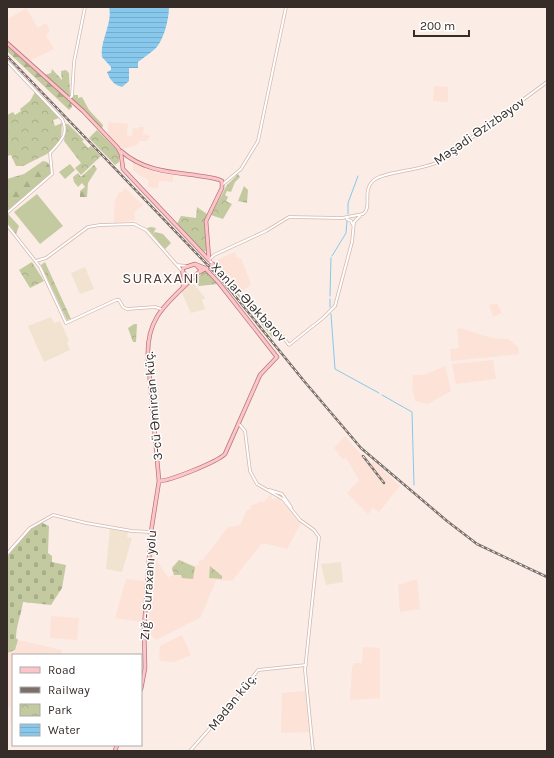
<svg xmlns="http://www.w3.org/2000/svg" width="554" height="758" viewBox="0 0 554 758" font-family="Karla,sans-serif">
  <defs>
    <pattern id="forest-firs" width="22" height="20" patternUnits="userSpaceOnUse"><rect width="22" height="20" fill="#c4caa0"/><path d="M5 1l3.5 6h-7zM16 11l3.5 6h-7z" fill="#a9ae8a"/></pattern>
    <pattern id="cemetery-stones" width="16" height="16" patternUnits="userSpaceOnUse"><rect width="16" height="16" fill="#c4caa0"/><path d="M2 7V4a2 2 0 0 1 4 0v3zM10 15v-3a2 2 0 0 1 4 0v3z" fill="#a9ae8a"/></pattern>
    <pattern id="park-crowns" width="20" height="18" patternUnits="userSpaceOnUse"><rect width="20" height="18" fill="#c4caa0"/><path d="M2 6a3 3 0 1 1 6 0M12 15a3 3 0 1 1 6 0" fill="none" stroke="#a9ae8a"/></pattern>
    <pattern id="water-rules" width="6" height="5" patternUnits="userSpaceOnUse"><rect width="6" height="5" fill="#87c8ec"/><path d="M0 2.5h6" fill="none" stroke="#75acca"/></pattern>
  </defs>
  <rect width="100%" height="100%" fill="#fbece6"/>
  <!-- built -->
  <path fill="#fde2d8" d="M26,8l12,20 8,-5 3,6v3l-3,3 8,14 -25,12 -22,-21v-23l1,2z
    M434,86l14,1v15l-15,-1z
    M108,122l20,2 -1,12h5l1,-8 5,1v-2h6l-1,7 7,2 -3,5h-7l-3,4 -15,4 -14,-14z
    M133,161l20,9 2,3 18,2v7l-14,-1 -1,7 -10,-1 1,-7 -10,-5 -2,-3 -4,-1z
    M125,188l18,17 -9,7 1,8 -21,3v-17l2,-3 -2,-1 5,-10 2,1z
    M235,252l2,6h4l10,26 -9,8 -28,-31z
    M497,303l5,10 -9,4 -4,-12z
    M460,328l32,10 16,1 10,8 1,7 -68,7 -1,-12 9,-1 -2,-19z
    M493,360l3,19 -40,5 -4,-20z
    M445,366l6,25 -23,13 -13,-3 -3,-14 1,-12h11z
    M345,436l25,29 4,-4 26,25 -21,26 -6,-4 -5,6 -21,-21 12,-13 -13,-22 -3,2 -9,-12z
    M271,494l1,5 7,-1 22,25 -14,26 -20,-5h-6l-29,37 -16,-1 -15,37 -45,23 -10,-10 5,-41v-40h5l-2,8 16,23 3,-1h-3l-1,-2 4,-2 -2,-7 8,-9 9,5 7,2 4,-1v-4l4,-1 25,-33 12,-2 7,-15 4,-1v-3l10,-5 2,2z
    M126,579l19,2 -4,41 -26,-4z
    M417,579l3,30 -20,3 -2,-27z
    M51,616l28,2 -2,22 -27,-2z
    M182,635l9,20 -17,7 -14,-1 1,-3h-2l1,-12z
    M18,640l44,10 -1,5h-48v67h-3l1,-14 -4,-2v-53l8,-3z
    M363,647l17,1v50l-30,2 2,-32 2,-5h8z
    M305,691l4,41 -28,1 1,-40z"/>
  <!-- education -->
  <path fill="#f1e3d0" d="M85,267l9,22 -14,5 -9,-21z
    M190,283h3l12,15 -3,2 3,9 -14,4 -10,-22z
    M51,317l3,6 6,-2 9,20 -2,2 3,7 -26,12 -16,-36z
    M110,529l18,3 -1,5 5,1 -10,34 -16,-3z"/>
  <!-- medical -->
  <path fill="#efe4d0" d="M341,562l2,20 -17,3 -5,-21z"/>
  <!-- forest -->
  <path fill="url(#forest-firs)" d="M7,46l64,57 1,4 -3,3 -62,-59z
    M52,69l10,11 -1,-9 5,-1 3,3 1,22 -1,2 -24,-22 6,-2z
    M73,95h5v3l4,-1 7,13 14,15 -1,4 -31,-30z
    M43,161l4,1 4,5v7l-44,37v-32l17,-5z
    M94,165l3,4 -9,14 -1,14h-7v-6l5,-4 -3,-4 -4,4 -4,-5 -1,-5 5,-4 3,4z
    M8,214l11,12 -3,8 -9,-12z
    M151,227l5,1 -3,6 2,-2 8,2 8,9 -6,6 -18,-21z
    M214,266l41,47 22,19 -5,5z"/>
  <!-- cemetery -->
  <path fill="url(#cemetery-stones)" d="M40,522l9,4 -1,27 4,3v6l14,3 -4,23 -11,17 -28,-3c-2,13 -7,24 -7,36l2,2 -3,10 -8,3v-96l21,-26z"/>
  <!-- park -->
  <path fill="url(#park-crowns)" d="M35,92l24,26 -6,2 2,6 7,-3 -1,17 -14,14 -24,12h-7l-5,-11 -4,1v-41l6,-3 2,3 6,-4 -1,-2 10,-8z
    M66,124h2l16,16 -2,1 6,7 3,-2 10,10 -20,19 -6,-7 6,-5 -17,-22z
    M97,130l22,22v10l-4,3 -26,-27z
    M238,174l2,3 -5,5 -4,10 -4,-1 -2,4 3,2 -2,4 6,3 -9,15 -12,-4 16,-30z
    M244,186l4,4 -1,13 -9,-2z
    M197,207l10,7 -3,9 3,27 -3,2 -27,-28 4,-8 15,2z
    M32,262l12,19 -14,7 -11,-18z
    M45,262l26,57 -4,1 -26,-55z
    M205,271l2,1 11,12 -19,2 -5,-6z
    M134,324h3l-1,18h-3l-5,-14z
    M179,560l16,7 -2,12 -11,-1 -1,-3h-7l-2,-7z
    M210,566l12,10v3l-13,-1z"/>
  <!-- pitch -->
  <path fill="#c4caa0" d="M70,164l5,6 -10,9 -6,-7z
    M37,194l26,32 -23,18 -26,-32z"/>
  <!-- water -->
  <path fill="url(#water-rules)" d="M109,7h60c0,12 -5,32 -13,41 -5,5 -12,9 -18,14v6h-9v13l-7,6c-8,-2 -12,-7 -15,-15l4,-2v-3l-9,-10c-2,-17 11,-34 7,-50z"/>
  <g fill="none" stroke-linecap="round" stroke-linejoin="round">
    <!-- stream -->
    <path stroke="#87c8ec" stroke-width="1" d="M348,214v-11l10,-27
      M332,256l14,-23 1,-12
      M330,296l1,-38
      M330,299v8
      M331,314l4,55 44,24
      M382,395l30,17 2,73"/>
    <defs>
      <path id="minor" d="M7,61l55,58c8,15 -3,24 -12,34l2,21 -45,39
        M69,99l3,-3 2,-34 11,-55
        M223,184l18,-15 17,-28 28,-134
        M360,216l-6,6 -2,20 -17,64 -12,12 -34,27 -8,-11 -24,-22 -48,-52 5,-5 52,-24 23,-14 53,1 21,-4c10,-7 -2,-23 11,-34 11,-9 48,-9 66,-19l107,-79
        M347,219l4,2 2,4
        M7,225l33,42 26,56 50,-23h3l4,7 4,2 28,-2 6,2
        M36,261l10,-3 42,-31 12,-2 34,-1 12,6 37,42
        M177,265l9,1
        M239,424l6,7 5,40 7,13 26,15 17,21 14,10 5,7 -14,133 8,81
        M269,490l13,4 9,13
        M7,554l23,-26 23,-13 33,8 46,8 19,1
        M190,751l38,-43 30,-38 48,-5"/>
      <path id="major" d="M7,43l76,68 35,37 3,6 2,15 86,91
        M121,151c21,19 47,21 73,24 9,2 20,2 28,6v7l-16,33 3,39
        M183,272l8,8 10,-10 -6,-6 -12,4c-2,6 3,11 0,18
        M200,272l13,-8
        M159,481c11,0 58,-19 66,-27l35,-79 17,-18 -58,-74 -14,-15 -10,-4
        M141,689l4,-21 -1,-39 7,-97 8,-51 -11,-123c-2,-39 17,-53 43,-78
        M115,751l2,-6"/>
    </defs>
    <!-- minor casing -->
    <use href="#minor" stroke="#d2b9b0" stroke-width="3.5"/>
    <!-- major casing -->
    <use href="#major" stroke="#b6777a" stroke-width="4.5"/>
    <!-- minor -->
    <use href="#minor" stroke="#fff" stroke-width="2"/>
    <!-- major -->
    <use href="#major" stroke="#fdc5c9" stroke-width="3"/>
    <defs>
      <path id="rail" d="M7,56l215,224 82,101 57,67 86,73 30,23 70,33
        M363,456l21,27"/>
    </defs>
    <!-- rail casing -->
    <use href="#rail" stroke="#7a6f6a" stroke-width="2.5"/>
    <!-- rail -->
    <use href="#rail" stroke="#fff" stroke-width="1" stroke-dasharray="3" stroke-linecap="butt"/>
  </g>
  <g text-anchor="middle" dominant-baseline="central" stroke-width="3" stroke-linejoin="round" paint-order="stroke">
    <!-- street labels -->
    <g font-size="13" fill="#362d29" stroke="#fff">
      <text transform="translate(479 131) rotate(-35)">Məşədi Əzizbəyov</text>
      <text transform="translate(249 302) rotate(47)">Xanlar Ələkbərov</text>
      <text transform="translate(153 406) rotate(-95)">3-cü Əmircan küç.</text>
      <text transform="translate(148 585) rotate(-86)">Zığ - Suraxanı yolu</text>
      <text transform="translate(232 702) rotate(-51)">Mədən küç.</text>
    </g>
    <!-- quarter labels -->
    <g font-size="15" letter-spacing="1" fill="#523e36" stroke="#fff">
      <text x="161" y="278">SURAXANI</text>
    </g>
  </g>
  <!-- border -->
  <rect width="554" height="758" fill="none" stroke="#362d29" stroke-width="16"/>
  <!-- legend -->
  <rect x="12" y="654" width="130" height="92" fill="#ffffff" stroke="#afaba9"/>
  <rect x="20" y="667" width="20" height="6" fill="#fdc5c9" stroke="#afaba9"/>
  <text x="48" y="674" font-size="12" fill="#362d29">Road</text>
  <rect x="20" y="687" width="20" height="6" fill="#7a6f6a" stroke="#afaba9"/>
  <text x="48" y="694" font-size="12" fill="#362d29">Railway</text>
  <rect x="20" y="704" width="20" height="12" fill="url(#park-crowns)" stroke="#afaba9"/>
  <text x="48" y="714" font-size="12" fill="#362d29">Park</text>
  <rect x="20" y="724" width="20" height="12" fill="url(#water-rules)" stroke="#afaba9"/>
  <text x="48" y="734" font-size="12" fill="#362d29">Water</text>
  <!-- scale -->
  <path d="M414 30v6h55v-6" fill="none" stroke="#362d29" stroke-width="2"/>
  <text x="420" y="30" font-size="12" fill="#362d29" stroke="#ffffff" stroke-width="3" paint-order="stroke">200 m</text>
</svg>
